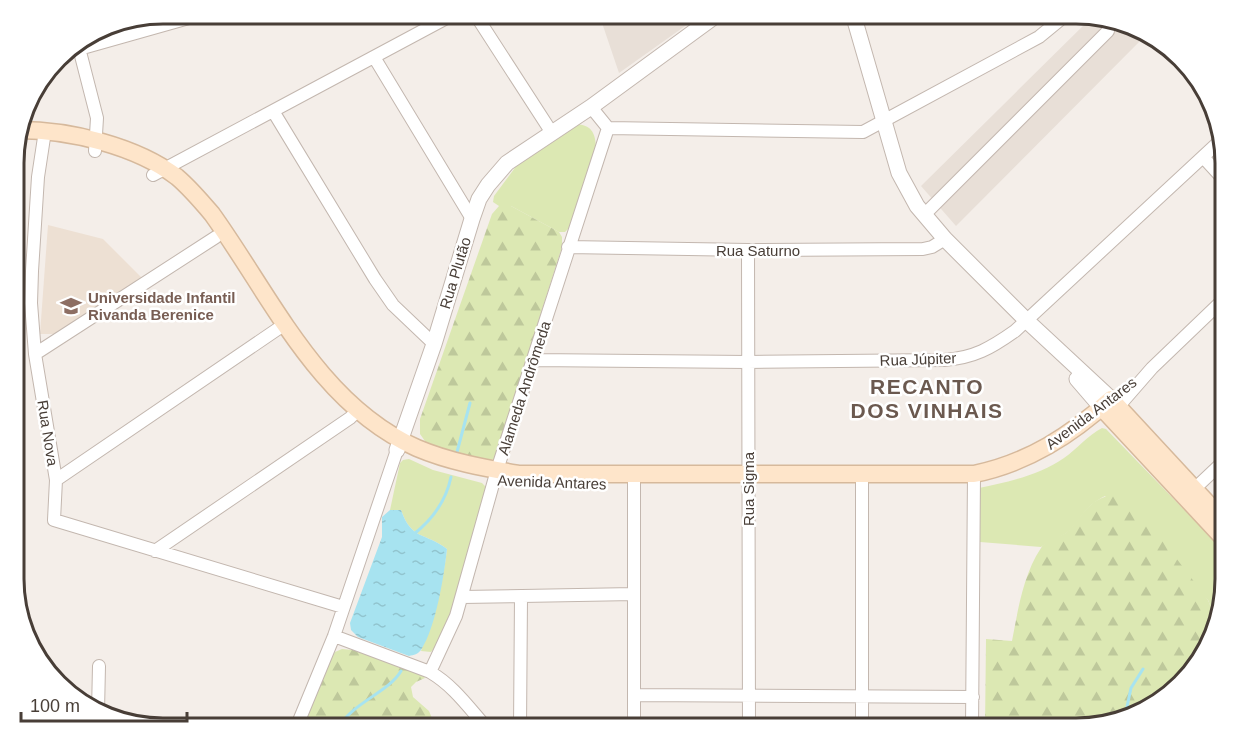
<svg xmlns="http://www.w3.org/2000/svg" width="1239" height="742" viewBox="0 0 1239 742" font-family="Arial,sans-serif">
  <defs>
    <pattern id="forest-firs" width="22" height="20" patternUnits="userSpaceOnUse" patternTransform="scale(1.5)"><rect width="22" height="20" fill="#dce8b3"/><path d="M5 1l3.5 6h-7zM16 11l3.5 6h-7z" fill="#bec89b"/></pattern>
    <pattern id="water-ripples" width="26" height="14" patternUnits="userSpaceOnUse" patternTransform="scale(1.5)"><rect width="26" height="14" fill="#a7e3f0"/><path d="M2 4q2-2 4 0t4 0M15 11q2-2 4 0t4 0" fill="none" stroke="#91c4ce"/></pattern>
  </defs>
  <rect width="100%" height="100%" fill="#f4eee9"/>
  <!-- residential -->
  <path fill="#e8dfd7" d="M599,14h103l-83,59z
    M1091,18l6,1 6,7 5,-4 21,6 14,10 -187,188 -35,-40z"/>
  <!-- education -->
  <path fill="#ede0d3" d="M48,225l55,14 40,40 -88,55h-15z"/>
  <!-- green -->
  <path fill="#dce8b3" d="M576,124c15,1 19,8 20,22l-27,82 -4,4h-6l-48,-26h-12l-6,-4 1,-6 23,-31z
    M1102,428l4,1 119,123v37l-9,31 -8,-20 -103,-104c-21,11 -20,18 -35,34 -8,8 -20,10 -29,17l-61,-5 -1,-54c29,-6 61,-13 85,-30 13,-9 24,-23 38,-30z
    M409,459l24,11 49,13 3,3 3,6 -30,104 -23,51 -4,5 -10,-1c13,-33 22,-67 26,-102 -22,-17 -35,-8 -46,-39h-11l10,-47 3,-3z"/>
  <!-- forest -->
  <path fill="url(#forest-firs)" d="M499,206h12l48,26 3,5v10l-67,211 -6,4 -62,-18 -7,-10v-15l72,-205z
    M1117,493l10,4 8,7 73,96 8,20 -11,34 -54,54 -65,20h-101l1,-89 26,2c6,-31 11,-66 29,-93 7,-11 22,-9 30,-20 17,-20 18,-28 46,-35z
    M342,649l11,1 68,24 4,4 -9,4 -5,5 2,10 16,14 7,17h-135l30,-69 4,-7z"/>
  <!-- water -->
  <path fill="url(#water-ripples)" d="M390,510h11c11,31 24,22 46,39 -3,27 -11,78 -26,101 -3,4 -7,5 -12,6l-51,-19 -7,-7 -1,-7 32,-86v-20z"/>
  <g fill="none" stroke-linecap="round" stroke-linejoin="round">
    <!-- stream -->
    <path stroke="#a7e3f0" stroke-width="3" d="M457,452l13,-49
      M414,534c19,-15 32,-33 37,-57
      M1125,716l6,-28 12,-19
      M338,728c15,-26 50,-35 63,-57"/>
    <defs>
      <path id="minor" d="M475,14l77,119
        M78,44l19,74 -2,33
        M79,49l124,-35
        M374,57l98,162
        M273,111l102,168 18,26 41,39
        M608,128l255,4 176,-95 28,-23
        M45,131l-7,46 -6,94 -1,32 4,51 21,126 -2,40 289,87
        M1203,157l22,24
        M153,175l301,-161
        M924,215l184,-184
        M568,247l180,3 175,-1 9,-2 13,-8
        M748,250l1,478
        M35,354l181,-117
        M533,360l215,2 196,-2c30,-2 47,-12 71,-29l206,-191
        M1118,407l34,-39 73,-70
        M634,474v254
        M56,480l229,-156
        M1189,494l36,-34
        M155,551l195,-133 8,-8
        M462,597l172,-3
        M334,636l96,36c24,14 39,36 57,56
        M430,672l26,-56 41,-146 111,-342 -17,-21
        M634,695l339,2
        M98,711l1,-45
        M296,728l38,-92 63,-186
        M520,728l1,-131
        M862,728v-253
        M972,728l2,-254"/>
      <path id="tertiary" d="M853,14l46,159 18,33 28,33 81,81 85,79
        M1077,379l25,29
        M397,450l37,-106 38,-125 7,-20 9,-14 19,-22 84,-56 127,-93"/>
      <path id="secondary" d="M19,130c51,0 117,16 158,47 13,11 24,24 35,37 59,82 107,191 205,234 33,14 68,20 102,26h455c54,-11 97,-39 137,-75l114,123
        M1102,408l123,132"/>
    </defs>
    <!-- minor casing -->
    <use href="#minor" stroke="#c3b7af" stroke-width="14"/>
    <!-- tertiary casing -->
    <use href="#tertiary" stroke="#c3b7af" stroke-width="17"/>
    <!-- secondary casing -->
    <use href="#secondary" stroke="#d6b99c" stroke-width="19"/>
    <!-- minor -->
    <use href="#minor" stroke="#fff" stroke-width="12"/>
    <!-- tertiary -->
    <use href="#tertiary" stroke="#fff" stroke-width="15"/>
    <!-- secondary -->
    <use href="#secondary" stroke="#fee5ca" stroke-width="16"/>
  </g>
  <!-- icons -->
  <defs>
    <symbol id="school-bare" viewBox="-9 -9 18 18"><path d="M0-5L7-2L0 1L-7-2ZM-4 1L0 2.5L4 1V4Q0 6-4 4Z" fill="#8d6e63" stroke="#fff" stroke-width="2.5" paint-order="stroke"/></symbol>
  </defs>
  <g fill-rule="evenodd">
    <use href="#school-bare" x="56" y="291" width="30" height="30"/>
  </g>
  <g text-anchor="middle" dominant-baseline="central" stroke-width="5" stroke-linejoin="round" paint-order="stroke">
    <!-- street labels -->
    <g font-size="15" fill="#483e37" stroke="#fff">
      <text x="758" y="250">Rua Saturno</text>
      <text transform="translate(455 273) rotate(-73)">Rua Plutão</text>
      <text transform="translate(918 359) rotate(-2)">Rua Júpiter</text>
      <text transform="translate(524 388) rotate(-72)">Alameda Andrômeda</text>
      <text transform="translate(1091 413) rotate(-37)">Avenida Antares</text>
      <text transform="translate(48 433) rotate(81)">Rua Nova</text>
      <text transform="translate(552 482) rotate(2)">Avenida Antares</text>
      <text transform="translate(748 489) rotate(-90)">Rua Sigma</text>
    </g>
    <!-- education labels -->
    <g font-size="15" font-weight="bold" fill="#785e54" stroke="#fff" text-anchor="start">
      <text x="88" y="297">Universidade Infantil<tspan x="88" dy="17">Rivanda Berenice</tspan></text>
    </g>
    <!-- district labels -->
    <g font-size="21" font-weight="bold" letter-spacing="1.5" fill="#6b594f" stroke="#fff">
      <text x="927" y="386">RECANTO<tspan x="927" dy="24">DOS VINHAIS</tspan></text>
    </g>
  </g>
  <!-- crop -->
  <path d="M0 0H1239V742H0ZM163 24H1076A139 139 0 0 1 1215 163V579A139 139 0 0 1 1076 718H163A139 139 0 0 1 24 579V163A139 139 0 0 1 163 24Z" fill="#fff" fill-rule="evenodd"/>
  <path fill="none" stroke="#483e37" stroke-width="3" d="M163 24H1076A139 139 0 0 1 1215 163V579A139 139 0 0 1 1076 718H163A139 139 0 0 1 24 579V163A139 139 0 0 1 163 24Z"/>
  <!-- scale -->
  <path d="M21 712v9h166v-9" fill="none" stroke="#483e37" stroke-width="3"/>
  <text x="30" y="712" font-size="18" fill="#483e37" stroke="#ffffff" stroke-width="4.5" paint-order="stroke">100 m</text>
</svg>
